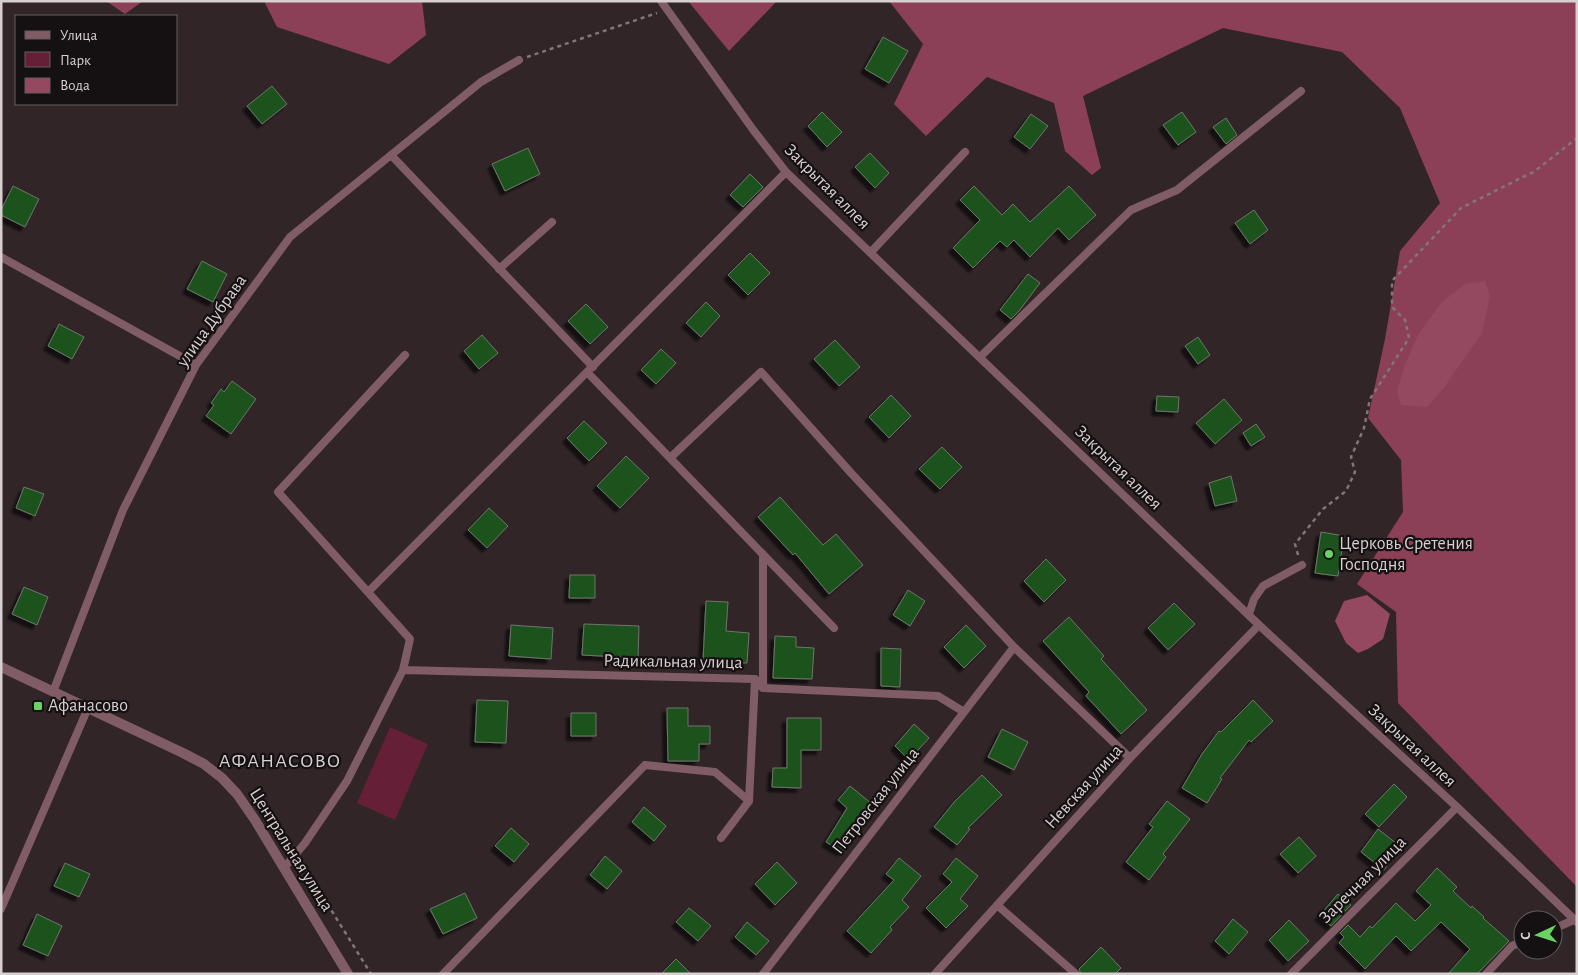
<svg xmlns="http://www.w3.org/2000/svg" width="1578" height="975" viewBox="0 0 1578 975" font-family="'Alegreya Sans',sans-serif">
  <defs>
    <filter id="shadow"><feDropShadow dx="-4.5" dy="4.5" stdDeviation="1" flood-color="#0009"/></filter>
  </defs>
  <rect width="100%" height="100%" fill="#312528"/>
  <!-- green -->
  <path fill="#651f37" d="M390,727l38,17 -33,76 -38,-17z"/>
  <!-- forest -->
  <path fill="#8b4057" d="M106,1h37l-18,13z
    M264,1h158l4,34 -37,29 -112,-37z
    M688,1h89l-48,50z
    M889,1h688v886l-179,-184 -2,-91 -39,-28 46,-72 -2,-52 -33,-42 17,-79 15,-88 40,-48 -40,-95 -58,-56 -119,-24 -140,68 18,72 -9,7 -27,-24 -11,-48 -67,-26 -61,59 -32,-32 29,-60z"/>
  <!-- water -->
  <path fill="#954960" d="M1485,281l5,16 -8,36 -39,56 -16,18 -26,-2 -4,-14 8,-27 13,-29 23,-32 24,-19z
    M1367,595l23,19 -7,25 -15,10 -10,4 -12,-10 -11,-22 9,-20z"/>
  <!-- building -->
  <path fill="#1d531b" stroke="#6d766c" filter="url(#shadow)" d="M883,37l25,14 -19,32 -24,-14z
    M272,86l15,18 -25,20 -15,-18z
    M822,112l20,20 -15,15 -19,-21z
    M1182,112l14,20 -18,13 -15,-20z
    M1031,114l17,12 -18,23 -16,-12z
    M1226,118l11,17 -11,9 -13,-17z
    M528,148l12,26 -35,17 -13,-27z
    M870,153l19,20 -14,15 -20,-21z
    M750,174l13,13 -20,20 -13,-12z
    M13,186l26,13 -14,28 -24,-12v-5z
    M974,186l28,29 11,-11 17,18 39,-36 27,29 -27,25 -11,-12 -28,29 -16,-17 -7,7 -7,-6 -27,27 -20,-20 27,-28 -20,-20z
    M1254,210l14,20 -18,14 -15,-21z
    M750,253l20,20 -22,22 -20,-20z
    M202,261l25,13 -14,28 -26,-13z
    M1028,274l12,9 -21,28 -8,8 -11,-9z
    M706,302l14,14 -19,21 -15,-14z
    M586,304l22,23 -18,17 -22,-23z
    M59,324l25,13 -12,22 -24,-13z
    M482,335l16,18 -19,16 -15,-18z
    M1198,337l12,18 -12,9 -13,-18z
    M835,340l25,27 -21,19 -25,-27z
    M661,349l15,14 -20,21 -15,-14z
    M232,381l24,18 -25,35 -25,-18 8,-11 -3,-2 10,-14 3,3z
    M891,395l20,21 -22,22 -20,-21z
    M1157,396l22,1 -1,15 -22,-1z
    M1224,399l18,21 -27,24 -19,-21z
    M584,421l23,22 -18,18 -22,-23z
    M1256,424l9,13 -14,9 -8,-13z
    M942,447l20,20 -22,22 -21,-20z
    M626,456l23,22 -29,30 -23,-22z
    M1231,476l6,25 -22,5 -6,-23z
    M24,487l20,7 -9,22 -19,-8z
    M780,497l43,48 13,-11 27,31 -34,29 -34,-41 -2,2 -35,-38z
    M489,508l19,18 -21,22 -19,-18z
    M1321,532l23,4 -6,40 -23,-3z
    M1046,559l20,21 -22,22 -20,-21z
    M570,575h25v23h-26z
    M24,587l24,10 -11,28 -25,-11z
    M908,590l17,11 -15,25 -17,-11z
    M706,601l22,1 -2,29 23,2 -2,30 -44,-2z
    M1174,603l21,21 -27,26 -20,-22z
    M1069,617l35,39 -3,3 46,51 -26,24 -35,-38 3,-4 -46,-51z
    M584,624l55,2 -1,32 -56,-3z
    M511,625l42,3 -2,31 -42,-3z
    M966,625l20,21 -22,22 -20,-21z
    M775,636l21,1v10l18,1 -2,31 -39,-1z
    M881,648l20,1 -1,38 -19,-1z
    M477,700l31,1 -2,42 -31,-1z
    M1253,700l20,21 -22,21 -2,-2 -29,38 2,1 -15,24 -25,-15 20,-34 17,-23 2,1z
    M667,708h21v18h22v18h-11v17h-31z
    M571,713h25v23h-25z
    M787,718h34v32h-20v38l-29,-1 1,-19h14z
    M914,724l15,14 -20,22 -14,-14z
    M1002,729l26,13 -14,28 -26,-13z
    M982,775l20,20 -34,33 2,1 -13,16 -23,-18 21,-26z
    M1394,784l13,13 -28,30 -14,-13z
    M850,786l22,18 -18,22 4,2 -16,24 -16,-10 21,-34 -9,-8z
    M1167,801l23,18 -27,35 3,3 -17,23 -23,-18 27,-35 -4,-3z
    M644,807l22,19 -12,15 -22,-19z
    M511,828l18,16 -15,18 -19,-16z
    M1378,829l23,18 -17,23 -23,-18z
    M1299,837l17,19 -18,17 -18,-19z
    M605,856l17,15 -15,18 -17,-14z
    M899,858l22,18 -19,24 7,7 -19,20 2,3 -21,23 -24,-22 47,-51 -8,-6z
    M956,858l22,18 -18,23 8,7 -22,22 -20,-20 26,-26 -9,-8z
    M777,862l20,21 -22,22 -20,-21z
    M65,863l25,11 -11,23 -25,-11z
    M1437,868l20,19 -4,4 18,17 1,-2 12,11 -1,1 26,23 -32,33h-29l22,-25 -29,-27 -30,29 -15,-15 -31,33 -26,-26 5,-6 -4,-4 8,-8 12,12 10,-11 2,2 24,-25 19,18 16,-16 -15,-14z
    M465,893l12,25 -34,16 -13,-25z
    M1338,894l13,11 -20,21 -12,-10z
    M689,908l22,18 -13,15 -22,-19z
    M37,914l25,12 -14,30 -25,-11z
    M1233,919l15,13 -19,22 -14,-13z
    M1289,920l20,21 -21,20 -19,-21z
    M747,922l22,19 -13,14 -21,-18z
    M1101,947l20,21 -6,6h-34l-2,-5z
    M676,959l15,15h-30z"/>
  <g fill="none" stroke-linecap="round" stroke-linejoin="round">
    <!-- path -->
    <path stroke="#817679" stroke-width="2.5" stroke-dasharray="4 4" stroke-linecap="butt" d="M527,57l130,-44
      M1298,555l-3,-11 28,-35 23,-18 9,-19 -4,-15 13,-29 6,-29 39,-61 -4,-18 -13,-13v-26l69,-73 74,-37 42,-33
      M302,863l69,111"/>
    <!-- service -->
    <path stroke="#805d66" stroke-width="8" d="M661,1l93,130 32,41 473,453 198,182 120,115
      M391,155l202,212
      M871,252l94,-100
      M1,257l195,108
      M499,269l53,-47
      M980,357l151,-147 46,-20 124,-99
      M587,372l247,256
      M670,458l91,-86 90,101 163,174 116,111
      M763,555v133
      M368,592l418,-420
      M1249,614l5,-15 9,-13 39,-21
      M403,670l352,9 8,9 175,8 26,16
      M53,692l70,-182 73,-145 94,-128 191,-155 38,-22
      M749,801l6,-122
      M284,868l21,-25 42,-62 56,-111 7,-31 -132,-147 127,-137
      M997,905l79,69
      M1,909l87,-201
      M1553,929l21,-9
      M443,974l202,-209 70,7 34,29 -28,37
      M763,974l251,-327
      M935,974l195,-216 129,-133
      M1291,974l166,-167
      M1486,974l26,-28 11,-5"/>
    <!-- tertiary -->
    <path stroke="#805d66" stroke-width="10" d="M1,667l182,86 21,11 18,14 15,16 18,26 93,154"/>
  </g>
  <!-- markers -->
  <g fill="#69d464" stroke="#151011" stroke-width="2">
    <circle cx="1329" cy="554" r="5"/>
    <rect x="33" y="701" width="10" height="10" rx="2.5"/>
  </g>
  <g text-anchor="middle" dominant-baseline="central" stroke-width="4.5" stroke-linejoin="round" paint-order="stroke">
    <!-- street labels -->
    <g font-size="18" fill="#d8cfd1" stroke="#151011">
      <text transform="translate(827 187) rotate(45)">Закрытая аллея</text>
      <text transform="translate(212 321) rotate(-55)">улица Дубрава</text>
      <text transform="translate(1118 468) rotate(44)">Закрытая аллея</text>
      <text transform="translate(673 662) rotate(1)">Радикальная улица</text>
      <text transform="translate(1412 746) rotate(43)">Закрытая аллея</text>
      <text transform="translate(1084 787) rotate(-48)">Невская улица</text>
      <text transform="translate(876 801) rotate(-52)">Петровская улица</text>
      <text transform="translate(291 850) rotate(58)">Центральная улица</text>
      <text transform="translate(1363 880) rotate(-45)">Заречная улица</text>
    </g>
    <!-- poi labels -->
    <g font-size="18" fill="#d8cfd1" stroke="#151011" text-anchor="start">
      <text x="1339" y="544">Церковь Сретения<tspan x="1339" dy="21">Господня</tspan></text>
      <text x="48" y="706">Афанасово</text>
    </g>
    <!-- quarter labels -->
    <g font-size="20" letter-spacing="1" fill="#d8cfd1" stroke="#151011">
      <text x="280" y="761">АФАНАСОВО</text>
    </g>
  </g>
  <!-- border -->
  <rect width="1578" height="975" fill="none" stroke="#d8cfd1" stroke-width="5"/>
  <!-- legend -->
  <rect x="15" y="15" width="162" height="90" fill="#151011" stroke="#635c5e"/>
  <rect x="25" y="31" width="25" height="8" fill="#805d66" stroke="#635c5e"/>
  <text x="60" y="40" font-size="15" fill="#d8cfd1">Улица</text>
  <rect x="25" y="52" width="25" height="15" fill="#651f37" stroke="#635c5e"/>
  <text x="60" y="65" font-size="15" fill="#d8cfd1">Парк</text>
  <rect x="25" y="78" width="25" height="15" fill="#954960" stroke="#635c5e"/>
  <text x="60" y="90" font-size="15" fill="#d8cfd1">Вода</text>
  <!-- north arrow -->
  <g transform="translate(1538 935) rotate(266)"><circle r="24" fill="#151011" stroke="#635c5e"/>
  <path d="M0-4L9 19L0 12L-9 19Z" fill="#69d464"/>
  <text y="-8" font-size="14" font-weight="bold" text-anchor="middle" fill="#d8cfd1">С</text>
  </g>
</svg>
